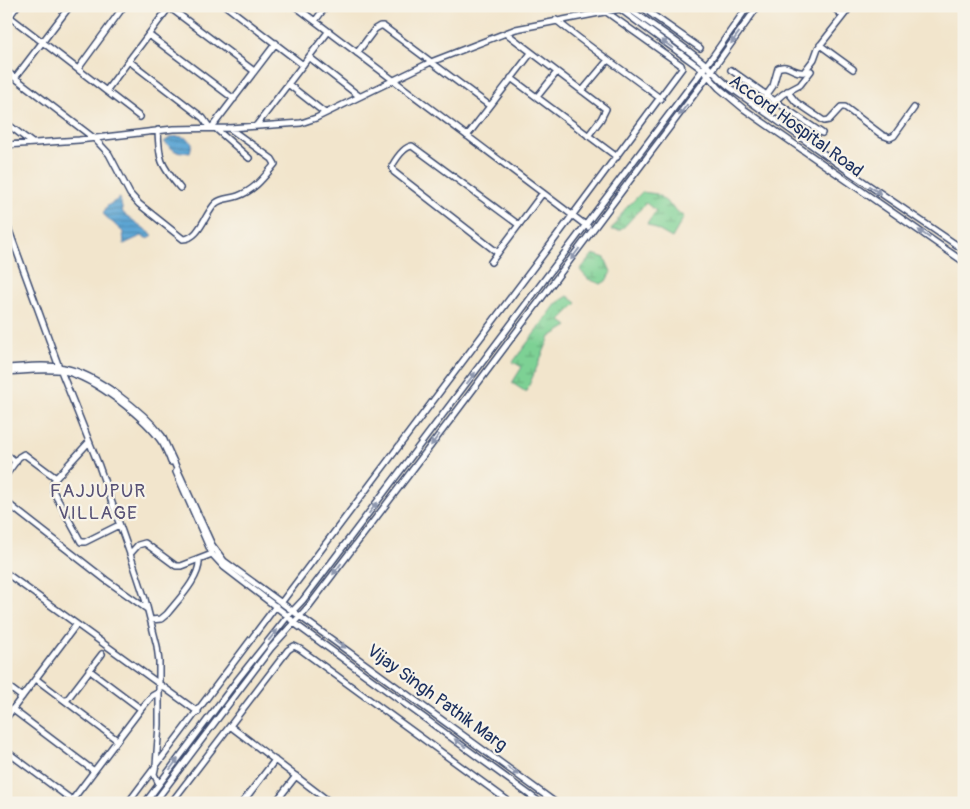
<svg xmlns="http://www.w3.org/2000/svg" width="970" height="809" viewBox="0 0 970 809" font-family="Pangolin,sans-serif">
  <defs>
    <pattern id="wetland-marsh" width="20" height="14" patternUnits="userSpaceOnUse" patternTransform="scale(1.25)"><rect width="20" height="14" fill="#7dd194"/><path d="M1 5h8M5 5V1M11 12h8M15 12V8" fill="none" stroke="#66aa7c"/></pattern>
    <pattern id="water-rules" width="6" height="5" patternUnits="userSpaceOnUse" patternTransform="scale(1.25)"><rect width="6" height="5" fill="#5da6d4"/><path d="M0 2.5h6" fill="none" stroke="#4c88af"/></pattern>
  </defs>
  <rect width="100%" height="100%" fill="#f7f3e8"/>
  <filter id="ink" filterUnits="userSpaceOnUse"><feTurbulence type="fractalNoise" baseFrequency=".02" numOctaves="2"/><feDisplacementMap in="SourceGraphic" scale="10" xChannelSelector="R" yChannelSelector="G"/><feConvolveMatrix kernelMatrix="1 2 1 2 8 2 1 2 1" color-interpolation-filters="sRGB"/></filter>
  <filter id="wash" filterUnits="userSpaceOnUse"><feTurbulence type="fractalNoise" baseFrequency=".0096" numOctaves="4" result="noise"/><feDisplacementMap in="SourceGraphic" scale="20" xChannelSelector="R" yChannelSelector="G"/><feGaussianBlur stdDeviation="1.12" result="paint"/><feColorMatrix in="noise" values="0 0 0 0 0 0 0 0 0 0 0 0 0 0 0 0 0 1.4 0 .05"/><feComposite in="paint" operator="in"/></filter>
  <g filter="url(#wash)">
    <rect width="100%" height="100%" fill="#f2e5cc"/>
    <!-- wetland -->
    <path fill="url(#wetland-marsh)" stroke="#4c8079" d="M642,192l15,2 27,23 -12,21 -25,-14 9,-13 -10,-8 -25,27h-10l14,-21z
      M593,254l12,4 6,14 -5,9 -5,3 -13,-5 -8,-9z
      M568,296l9,7 -17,17 8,6 -18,11 -24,55 -14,-9 10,-16 -9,-5 44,-59z"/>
    <!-- water -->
    <path fill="url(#water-rules)" stroke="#3c6a99" d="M171,137c9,-1 15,-1 21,6l-2,10 -15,-2 -11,-9z
      M120,198l3,15 30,22 -4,4 -8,-3 -17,8 -1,-12 -20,-18 4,-8z"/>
  </g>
  <g filter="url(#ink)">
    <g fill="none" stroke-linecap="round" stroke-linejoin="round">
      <defs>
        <path id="minor" d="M226,6l77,59
          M295,6l293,221
          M616,6l87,64 16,18 25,21 220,153
          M625,6c27,19 55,37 80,58 9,8 16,17 26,24l120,85 113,77
          M640,6l60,42
          M832,6l11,10
          M169,7l85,64
          M630,10l17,-4
          M6,14l134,103
          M9,17l8,-11
          M556,20c34,28 70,52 105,79
          M315,21l11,-15
          M506,33l100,76 -5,10 -13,17
          M149,35l85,64
          M820,45l33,24
          M357,53l18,-24 5,-3h3l107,80
          M309,57l50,39
          M129,61l74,57 7,10
          M78,69l46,-63
          M731,70l44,31 8,-7 17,-9 11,-14
          M6,71l89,68 14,15 21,40 9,10 44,35c17,0 22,-26 33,-36 6,-5 14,-4 22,-7 17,-6 26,-19 37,-32l-3,-5 -43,-31
          M15,78l55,-72
          M511,78l106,79
          M288,84l37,29
          M106,91l64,-85
          M582,91l26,-31
          M787,91l9,11 28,19 5,-1 12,-13h4l37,28 8,3 4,-2 20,-28
          M537,97l20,-25
          M758,107l15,-21 5,-18c10,-5 16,6 26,4l10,-13 4,-11 33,-42
          M767,113l8,-12 47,32
          M6,123l25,19
          M256,126l72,-94
          M212,127l64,-84
          M215,128l34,30
          M158,130c1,30 2,34 22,58
          M467,136l64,-83
          M6,145l73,-5 94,-11 56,-1 72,-5 15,-5 115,-56 85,-33 104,-20
          M6,222l53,145
          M498,253l-104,-81 -2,-6c4,-7 12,-19 20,-20l107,79
          M491,262l51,-68
          M6,368c19,-1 40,-4 58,0 32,6 79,43 98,68l50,109 12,16 332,242
          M61,371l38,95 31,88 15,45 12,47 2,16v63l-3,40 -2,9 5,10
          M6,372c19,-1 40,-4 58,-1 31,7 82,47 99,73 3,6 6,12 8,18
          M89,442l-33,36 -3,5v8l28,51h4l34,-17
          M6,454l10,8
          M176,472l36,82 12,13 64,49 6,7 247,180
          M6,475l13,-18 5,-3 32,24
          M6,502l100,78 41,29
          M130,554l8,-9 7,-2 31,23h5l31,-12
          M6,573l192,139
          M281,603l273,-363 128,-172 -1,-3 -83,-59
          M151,620l10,-1 6,-5c11,-14 34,-37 32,-55
          M89,670l52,39
          M36,679l81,61
          M6,685l16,12
          M66,701l36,-47
          M12,709l82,62
          M6,718l70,-93
          M230,726l101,77
          M6,751l70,52
          M70,803l71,-94 11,-13 7,-4
          M128,803l148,-197
          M145,803l93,-124 50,-63 15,-16 410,-544 35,-50
          M154,803l117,-155 38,-42 142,-187 257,-343 50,-70
          M171,803l117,-153 6,-4 6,3 211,154
          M242,803l33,-43
          M275,803l21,-27"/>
      </defs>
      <!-- minor casing -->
      <use href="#minor" stroke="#3b4a6e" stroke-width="8"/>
      <!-- minor -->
      <use href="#minor" stroke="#fff" stroke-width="5"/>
    </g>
    <!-- one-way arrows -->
    <defs><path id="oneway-solid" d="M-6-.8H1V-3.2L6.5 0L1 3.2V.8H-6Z" transform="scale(1.25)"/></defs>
    <g fill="#8d97ae">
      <use href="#oneway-solid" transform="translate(735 38) rotate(126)"/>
      <use href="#oneway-solid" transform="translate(667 44) rotate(-144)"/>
      <use href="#oneway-solid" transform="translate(683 110) rotate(127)"/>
      <use href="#oneway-solid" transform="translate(875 190) rotate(34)"/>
      <use href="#oneway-solid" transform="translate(924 234) rotate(-145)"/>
      <use href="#oneway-solid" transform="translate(575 254) rotate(127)"/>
      <use href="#oneway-solid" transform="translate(471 378) rotate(-53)"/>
      <use href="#oneway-solid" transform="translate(435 440) rotate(127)"/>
      <use href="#oneway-solid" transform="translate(373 508) rotate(-53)"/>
      <use href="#oneway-solid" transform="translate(337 569) rotate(127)"/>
      <use href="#oneway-solid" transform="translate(273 635) rotate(-51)"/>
      <use href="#oneway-solid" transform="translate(340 644) rotate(36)"/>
      <use href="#oneway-solid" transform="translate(460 743) rotate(-144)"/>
      <use href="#oneway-solid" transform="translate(174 764) rotate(-53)"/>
      <use href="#oneway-solid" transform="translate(513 771) rotate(36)"/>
    </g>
  </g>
  <g text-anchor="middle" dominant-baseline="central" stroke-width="4.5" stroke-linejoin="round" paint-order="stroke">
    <!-- street labels -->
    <g font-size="18" fill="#1b2f5e" stroke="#f7f3e8">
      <text transform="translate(796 126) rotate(36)">Accord Hospital Road</text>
      <text transform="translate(437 698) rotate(36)">Vijay Singh Pathik Marg</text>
    </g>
    <!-- neighbourhood labels -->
    <g font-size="19" letter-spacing="1" fill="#585276" stroke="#f7f3e8">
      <text x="98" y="491">FAJJUPUR<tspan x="98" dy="22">VILLAGE</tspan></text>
    </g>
  </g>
  <!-- margin -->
  <rect width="970" height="809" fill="none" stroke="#f7f3e8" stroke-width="25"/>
</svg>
